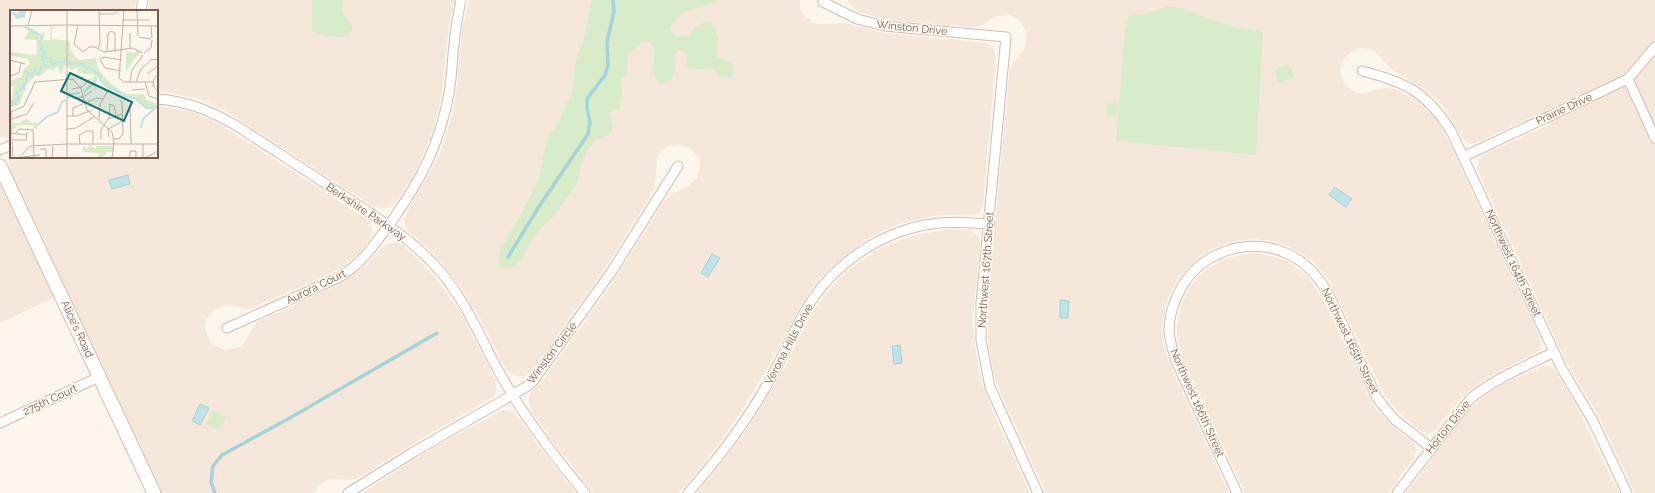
<svg xmlns="http://www.w3.org/2000/svg" width="1655" height="493" viewBox="0 0 1655 493" font-family="Raleway,sans-serif">
  <rect width="100%" height="100%" fill="#fdf6ec"/>
  <!-- residential -->
  <path fill="#f5e8da" d="M0,0h136l-2,11h-123v126l-5,1 -6,-2z
    M150,0h304l-5,25 -7,68 -9,38 -15,35 -22,37 -10,5 -12,-1 -146,-95 -25,-12 -46,-10v-79h-9z
    M469,0h331v8l3,6 10,9 6,1 26,-1 39,10 103,10 6,4 3,10 -13,150 -7,8h-38l-43,10 -26,13 -37,28 -14,14 -16,23 -32,61 -35,57 -34,46 -23,26h-84l-42,-52 -21,-31 -2,-11 2,-7 14,-14 74,-105 45,-72 8,-7 15,-7 10,-9 3,-13 -1,-7 -9,-10 -10,-3 -11,1 -9,6 -3,6 -2,26 -3,9 -42,68 -77,109 -10,7 -11,-2 -6,-6 -26,-51 -20,-32 -24,-30 -29,-26 -3,-10 4,-10 24,-41 8,-16 11,-34 6,-33 5,-57z
    M847,0h808v493h-20l-37,-78 -33,-56 -88,-190 3,-10 5,-5 64,-29 -6,-13 -67,31h-8l-6,-5 -16,-29 -18,-18 -33,-19 -21,-21 -13,-3 -7,2 -10,8 -4,12 3,12 8,8 6,3h6l22,-5 12,1 23,15 14,14 12,18 94,201 1,7 -2,6 -5,4 -48,24 -22,17 -29,35 -6,3 -6,-1 -25,-20 -14,-18 -49,-102 -6,-12 -17,-19 -10,-8 -24,-11 -25,-3 -25,3 -24,11 -10,8 -17,19 -11,23 -4,25 1,13 7,24 59,128h-183l-48,-106 -5,-16 -5,-34v-33l21,-231 4,-10 11,-13 2,-6v-13l-6,-10 -11,-6 -12,1 -15,9 -11,2 -81,-7 -21,-5 -12,-4z
    M157,106l32,5 29,12 148,96 6,10 -1,8 -10,14 -20,17 -12,6 -77,34 -5,1 -21,-4 -12,5 -8,10 -1,7 1,6 5,10 9,5 6,2 13,-3 6,-5 8,-15 4,-5 85,-39 25,-18 16,-19 13,-4 8,4 25,24 31,41 35,68 2,11 -4,7 -77,45 -56,35 -8,3 -22,-1 -11,6 -5,8h-153l-151,-320 -1,-10 2,-7 146,1z
    M0,181l55,116 -55,26z
    M950,229l21,1 8,7 1,7 -7,74 1,19 5,37 13,36 38,83h-333l37,-46 18,-25 32,-53 29,-58 8,-11 17,-20 13,-12 31,-21 33,-12z
    M1256,253l23,5 11,5 19,15 13,19 51,108 16,18 25,21 2,7 -2,7 -26,35h-143l-62,-134 -6,-23v-11l5,-23 12,-21 8,-8 20,-13 22,-6z
    M1544,366l6,1 5,3 22,37 42,86h-213l60,-79 15,-16 18,-12z
    M504,410l8,2 6,5 23,32 35,44h-214l62,-40 73,-40z"/>
  <!-- green -->
  <path fill="#d8ecc9" d="M312,0h31l-1,11 11,16 -4,8c-12,4 -25,1 -37,-4z
    M592,0h126c-19,11 -39,6 -48,30l6,6h13l7,-10 12,-5 4,2 6,16 -1,17 16,9 1,12c-11,2 -14,2 -20,-7l-25,-1 -2,-3v-13l-7,-3 -6,5 2,13 -6,14 -8,2 -4,-1 -5,-15 2,-18 -4,-7 -8,-2 -15,14 -1,18 -6,7 1,16 -3,14 -9,2 3,15 -3,8 -15,5 -8,11 -7,18 -3,15 -24,33 -9,7 -13,17 -9,18 -8,8 -10,1 -5,-1 -1,-4 2,-12 31,-56 9,-20 7,-38 9,-10 16,-35 4,-32 7,-18z
    M1166,7l15,1 52,19 30,5 -7,123 -140,-14 9,-110 4,-16 16,-1z
    M1289,64l5,13 -15,6 -5,-13z
    M1107,103l11,1 -1,13 -11,-1z
    M212,411l14,6 -6,13 -14,-6z"/>
  <!-- water -->
  <path fill="#bfe3e8" stroke="#a5d3da" d="M128,175l2,9 -18,5 -3,-9z
    M1335,187l17,12 -6,8 -17,-12z
    M712,254l8,4 -12,19 -7,-4z
    M1060,300l9,1 -1,17h-8z
    M900,345l2,18 -8,1 -2,-18z
    M200,404l9,4 -9,17 -8,-4z"/>
  <g fill="none" stroke-linecap="round" stroke-linejoin="round">
    <!-- stream -->
    <path stroke="#a5d3da" stroke-width="3.5" d="M508,257l30,-49 50,-74 2,-12 -3,-14v-9l18,-24 3,-10 -1,-23 7,-30 -1,-12
      M215,493l-4,-11 2,-16 9,-11 66,-36 149,-86"/>
    <defs>
      <path id="minor" d="M823,2l34,17 28,7 121,11 -25,266v37l9,47 48,106
        M141,11l2,-11
        M1362,71c44,11 64,21 89,60l111,238 31,52 34,72
        M1628,79l27,59
        M157,99c30,2 54,12 80,27 35,23 70,45 104,68 35,23 71,45 98,76 27,31 41,67 60,102 24,43 54,83 86,121
        M0,150l11,-5
        M1463,157l165,-78 27,-32
        M227,328l113,-51c24,-16 35,-33 51,-55 30,-42 49,-78 58,-129 3,-16 3,-32 5,-48 1,-15 4,-30 7,-45
        M0,423l99,-46
        M348,493l64,-40 114,-66 8,-7 78,-109 66,-105
        M688,493c30,-34 58,-70 80,-110 16,-27 27,-58 44,-83 26,-39 73,-70 120,-76 19,-3 38,-1 58,0
        M1237,493l-61,-132c-3,-10 -6,-19 -7,-30 0,-15 5,-30 12,-43 21,-37 67,-51 105,-35 19,8 33,24 43,42l48,103 17,21 37,29
        M1397,493l74,-95c25,-20 55,-32 83,-46"/>
      <path id="secondary" d="M0,166l154,327"/>
    </defs>
    <!-- minor casing -->
    <use href="#minor" stroke="#d1beb0" stroke-width="11"/>
    <!-- secondary casing -->
    <use href="#secondary" stroke="#d6c0b0" stroke-width="15"/>
    <!-- minor -->
    <use href="#minor" stroke="#fff" stroke-width="9"/>
    <!-- secondary -->
    <use href="#secondary" stroke="#fff" stroke-width="13"/>
  </g>
  <g text-anchor="middle" dominant-baseline="central" stroke-width="3" stroke-linejoin="round" paint-order="stroke">
    <!-- street labels -->
    <g font-size="11" fill="#7a5c4d" stroke="#fffaf3">
      <text transform="translate(912 28) rotate(6)">Winston Drive</text>
      <text transform="translate(1564 109) rotate(-25)">Prairie Drive</text>
      <text transform="translate(366 212) rotate(34)">Berkshire Parkway</text>
      <text transform="translate(1513 263) rotate(65)">Northwest 164th Street</text>
      <text transform="translate(986 270) rotate(-86)">Northwest 167th Street</text>
      <text transform="translate(316 287) rotate(-26)">Aurora Court</text>
      <text transform="translate(77 329) rotate(65)">Alice's Road</text>
      <text transform="translate(1350 341) rotate(64)">Northwest 165th Street</text>
      <text transform="translate(789 344) rotate(-62)">Verona Hills Drive</text>
      <text transform="translate(552 353) rotate(-53)">Winston Circle</text>
      <text transform="translate(50 400) rotate(-25)">275th Court</text>
      <text transform="translate(1197 403) rotate(66)">Northwest 166th Street</text>
      <text transform="translate(1448 427) rotate(-52)">Horton Drive</text>
    </g>
  </g>
  <!-- overview -->
  <g transform="translate(10 10)">
    <rect width="148" height="148" fill="#fdf6ec"/>
    <path d="M41,17h4l-3,2v10l18,2v9l9,10 17,-2 2,11 13,15 15,10h17l4,6 11,4v6l-13,-2 -12,-10h-7l-22,-12 -7,-10 -1,13 -3,-3 -9,6 11,-17 -15,-2 -4,-5 -5,2 -4,-5 -3,1 -3,9 -4,-9 -3,4 -6,-1 -8,7h-5l-8,8 -8,21 -9,3 4,-21 -4,-1v-5l11,-4 3,-8 6,-5 -2,-5 -18,-3v-4l27,3v-15l-13,-1 5,-8 -5,-3h7l7,5 2,7 1,-7 4,-1 -2,8h7zM127,39l3,3 -14,19v-19l9,1zM17,108l4,5 6,-1v8l-5,-5h-14l-6,6v-8h8zM73,135l3,4 4,-4 6,4v-3h17l1,6h-7l-5,6h-4l1,-5 -16,-1z" fill="#d8ecc9"/>
    <path d="M9,0h7l-1,7 -8,2 -4,-4h-3l3,-3 5,2z" fill="#bfe3e8"/>
    <path fill="none" stroke="#bfe3e8" stroke-width="2" d="M34,48h6l2,7 5,-3 8,1M58,53l15,1 4,5 3,-1 9,6 1,6 7,6 21,11 9,2 9,9h12M74,82l13,-13M59,89v-5l11,-1M0,95h3l-1,-4 3,2 1,-4 3,2 -2,-10 8,-2 -2,-4 3,-2 2,-10 3,2 4,-5 4,4 2,-7 4,-1 -3,-8 3,-6 -4,-3 2,-3 -3,-3 2,-7 -17,-9M27,116l9,-9 12,-5 4,-10 4,-2M131,118l2,-9 11,-10"/>
    <path fill="none" stroke="#c5b3a7" stroke-width="1" d="M113,0l14,1M127,0l1,26M114,1l-5,67 5,4h29M89,4h15l4,-4M112,10h27M57,15l91,1M68,15l-4,19 9,8M0,16l57,-1M18,16l4,-16M141,16l1,12M129,27l12,2M88,38l2,-4 -1,-34M120,38v-15M73,42l6,-5h6l9,5 29,-4 9,5M97,42l1,-18 3,-3 4,2v19M134,43l7,-5 1,-8M0,50l15,4M111,61l-16,-3 -5,-8 4,-3 18,3M137,64l11,-8M148,64l-4,5 -1,7 5,5M0,66l9,-3 2,-11M120,72l2,-12 11,-15M126,72l5,-13 10,-9 7,-1M135,72l4,14 9,3M62,79l10,-2 8,-8M122,80l13,-1M63,88l10,-1 9,-6M120,95l1,39M1,102l13,-6 11,-24 38,-3 8,10 6,21 25,22 2,10 -2,16M1,102v28M57,106h10l15,-6M63,106v-8l24,-10 6,1M2,109l15,-5 7,-11M99,109l1,-15 4,2 2,9M89,110l1,-16 7,-12 -6,-5M57,119l9,-1 18,-11M0,123l17,2M5,124l4,-5 14,1 1,28M99,127l-1,-8 15,-8M91,129v-9l7,-11 14,-5M104,129h5l4,-5 -1,-31 -2,-3M2,130h14l1,-8M2,131l1,17M57,134h91M70,134l-1,-9 8,-4h6v14M30,139h6v9M13,147l17,-2M9,148l11,-12 37,-2M42,148l1,-12M57,148v-148M120,148v-7h6v7M133,148v-14M135,148l13,-7"/>
    <path fill="#0f766e" fill-opacity="0.15" stroke="#0f766e" stroke-width="2" d="M60,63l62,29 -8,19 -63,-30z"/>
    <rect width="148" height="148" fill="none" stroke="#7a5c4d" stroke-width="2"/>
  </g>
</svg>
